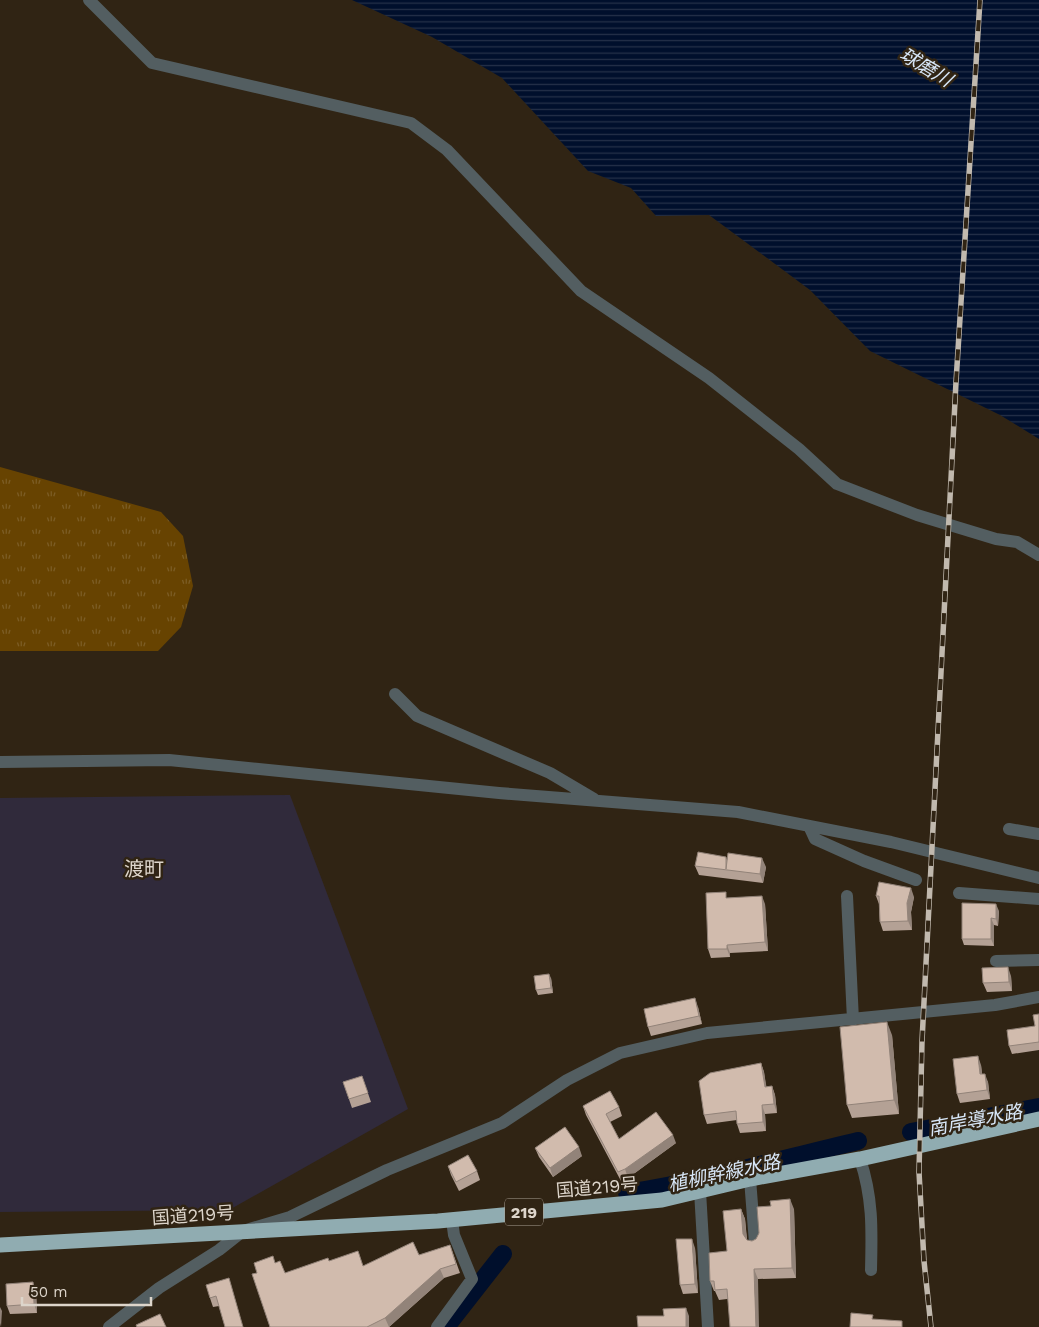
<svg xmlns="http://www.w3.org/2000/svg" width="1039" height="1327" viewBox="0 0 1039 1327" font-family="'Work Sans','Noto Sans JP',sans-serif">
  <defs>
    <pattern id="park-tufts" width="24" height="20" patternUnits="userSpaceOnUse" patternTransform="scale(1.25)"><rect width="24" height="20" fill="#674301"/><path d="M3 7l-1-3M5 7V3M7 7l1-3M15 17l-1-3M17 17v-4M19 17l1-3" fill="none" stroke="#7c5d25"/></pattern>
    <pattern id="water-rules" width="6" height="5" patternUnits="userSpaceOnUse" patternTransform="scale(1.25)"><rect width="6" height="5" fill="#000f2c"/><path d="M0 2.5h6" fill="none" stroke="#253149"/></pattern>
  </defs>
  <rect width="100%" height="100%" fill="#302414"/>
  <!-- education -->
  <path fill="#302a3b" d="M290,795l118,314 -179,101 -229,2v-414z"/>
  <!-- park -->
  <path fill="url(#park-tufts)" d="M0,467l161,45 22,24 10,50 -12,41 -23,24h-158z"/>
  <!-- water -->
  <path fill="url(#water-rules)" d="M352,0h687v439l-39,-24 -130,-64 -60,-61 -101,-75 -53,1 -25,-28 -43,-17 -86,-93 -70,-41z"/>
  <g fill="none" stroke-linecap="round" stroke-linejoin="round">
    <!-- canal -->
    <path stroke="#000f2c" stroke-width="18" d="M911,1132l128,-25
      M627,1193c79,-12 154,-34 231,-52
      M446,1327l57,-73"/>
    <!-- street -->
    <path stroke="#535e61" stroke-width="12" d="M89,0l63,63 259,60 36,27 134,141 128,87 90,71 38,35 80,31 79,24 21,3 22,13
      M395,694l22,22 133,57 44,26
      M0,762l169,-2 330,33 239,19 153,30 148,36
      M809,826l6,13 49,22 52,19
      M1009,829l30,5
      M959,893l80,6
      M847,896l6,124
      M996,961l43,-1
      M860,1159c13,39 12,71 11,111
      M750,1179l5,64
      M700,1191l8,136
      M109,1327l50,-39 60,-38 24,-19 47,-14 97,-47 115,-47 65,-43 53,-27 87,-20 288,-28 44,-8
      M437,1327l35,-48 -18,-44 -2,-15"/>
    <!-- highway -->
    <path stroke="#90acb1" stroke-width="15" d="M0,1245l438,-24 224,-21 88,-21 110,-20 179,-40"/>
    <defs>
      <path id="rail" d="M931,1327l-7,-66 -5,-89 3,-131 34,-659 24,-382"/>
    </defs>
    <!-- rail casing -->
    <use href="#rail" stroke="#c1b9ae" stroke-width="5.5"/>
    <!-- rail -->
    <use href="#rail" stroke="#302414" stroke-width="4" stroke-dasharray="11" stroke-linecap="butt"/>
  </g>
  <!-- wall -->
  <path fill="#b4a195" d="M726,857l1,3 39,7 -3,16 -64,-8 -4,-9z
    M876,896l38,1 -3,15 1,18 -29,1 -3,-9 -1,-18z
    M728,898l37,6 3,47 -38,2v4l-19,1 -3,-9z
    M999,911l-1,15 -4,-1v21l-30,-1 -2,-6z
    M1011,976l1,15 -25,1 -4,-9z
    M551,978l2,15 -15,2 -2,-5z
    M698,1007l4,17 -51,12 -3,-9z
    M1039,1014v36l-27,4 -3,-8 26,-20z
    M892,1035l7,79 -47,4 -5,-13z
    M761,1063l3,9 2,15 6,-1 3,9 2,18 -12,1 1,17 -26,2 -3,-9v-4l-30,4 -3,-9z
    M981,1065l1,9 6,8 2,17 -30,4 -3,-9z
    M362,1076l9,26 -19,6 -9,-26z
    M583,1106l36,1 3,9 -12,6 9,17 57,4 -48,35 -7,3 -35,-66z
    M535,1148l47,8 -29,21 -14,-20z
    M448,1166l29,5 3,9 -21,11 -8,-16z
    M741,1209l4,10 2,20v1l5,1 4,-2 38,-30 2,69 -38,1 -31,20 -8,1 -4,-9h-1l-4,-10 17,-30z
    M450,1245l10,28 -16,5 -55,49h-119l-13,-54 18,-10 10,10 44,-12 34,5 56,-11z
    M695,1248l3,45 -15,1 -3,-9z
    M232,1287l-13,19 -6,1 -3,-9z
    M36,1291l1,22 -27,1 -3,-8z"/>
  <!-- shaded-wall -->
  <path fill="#928379" d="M762,858l4,9 -3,16 -3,-9z
    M911,888l3,9 -3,15 1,18 -4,-9 -1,-18z
    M762,896l3,8 3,47 -3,-9z
    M996,904l3,7 -1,15 -2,-7z
    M991,918l3,7v21l-3,-7z
    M727,945l3,8v4l-3,-8z
    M1008,967l3,9 1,15 -3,-9z
    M549,974l2,4 2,15 -2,-5z
    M695,998l3,9 4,17 -3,-8z
    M887,1022l5,13 7,79 -5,-14z
    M978,1056l3,9 2,18 -3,-9z
    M761,1063l3,9 4,24 -3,-9z
    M985,1074l3,8 2,17 -3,-9z
    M772,1086l3,9 2,18 -3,-9z
    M762,1105l3,9 1,17 -3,-9z
    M673,1135l3,8 -48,35 -3,-9z
    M579,1147l3,9 -29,21 -3,-9z
    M790,1199l4,10 2,69 -4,-10z
    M741,1209l4,10 2,25 -4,-10z
    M692,1239l3,9 3,45 -3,-9z
    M440,1269l4,9 -55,49 -4,-9z
    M754,1269l4,10 1,48h-3z
    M33,1282l3,9 1,22 -3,-9z
    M0,1307l2,4 -1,16 -1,-4z
    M686,1308l3,8v11h-3z"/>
  <!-- building -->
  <path fill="#d1bbad" stroke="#928379" d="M698,852l28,5v12l2,-16 34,5 -2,16 -65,-8z
    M879,882l32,6 -4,15 1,18 -28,1 -1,-26h-3z
    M726,892v6l36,-2 3,46 -38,3v4h-19l-2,-56z
    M962,903l34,1v15l-5,-1v21h-29z
    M1008,967l1,15 -26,1 -1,-15z
    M549,974l2,14 -15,2 -2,-14z
    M695,998l4,18 -51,11 -4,-18z
    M1039,1014v28l-30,4 -2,-16 28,-4 -2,-11z
    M887,1022l7,78 -47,5 -7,-78z
    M978,1056l2,18h5l2,16 -30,4 -4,-35z
    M761,1063l4,24 7,-1 2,18 -12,1 1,17 -26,2 -1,-13 -32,4 -5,-34 11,-8z
    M362,1076l6,17 -19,6 -6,-17z
    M610,1091l9,16 -13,7 13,25 37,-27 17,23 -48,34 -7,3 -35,-66z
    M565,1127l14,20 -29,21 -15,-20z
    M468,1155l9,16 -21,11 -8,-16z
    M790,1199l2,69 -38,1 2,58h-26l-3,-38 -12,1 -1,-9h-4l-1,-28 18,-2 -4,-40 18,-2 2,25 4,6 5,1 4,-2 3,-6 -2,-26 14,-1 -1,-5z
    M676,1239h16l3,45 -15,1z
    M413,1242l6,13 31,-10 6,19 -16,5 -55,49 -18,9h-97l-18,-53 5,-1 -3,-10 19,-7 2,7 5,-2 5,12 43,-15 1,3 29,-10 5,15z
    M229,1278l14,49h-18l-9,-31 -6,2 -4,-13z
    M33,1282l1,22 -27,2 -1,-22z
    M686,1308v19h-48l-1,-11h27l-1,-7z
    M851,1313l22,2 -1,4 30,2v6h-52z
    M160,1314l6,13h-29l-1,-2z"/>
  <g text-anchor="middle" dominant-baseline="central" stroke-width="5" stroke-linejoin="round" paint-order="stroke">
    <!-- shield labels -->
    <rect fill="#302414" stroke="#a9a094" stroke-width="1" x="505" y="1198.5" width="38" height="27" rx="4"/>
    <g font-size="16" font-weight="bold" fill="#ddd5cb">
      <text x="524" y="1212">219</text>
    </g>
    <!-- street labels -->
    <g font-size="18" fill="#ddd5cb" stroke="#302414">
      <text transform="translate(597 1187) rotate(-5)">国道219号</text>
      <text transform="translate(193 1215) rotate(-4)">国道219号</text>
    </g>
    <!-- water labels -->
    <g font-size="19" font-style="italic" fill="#d7e6f7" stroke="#302414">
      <text transform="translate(926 67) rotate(31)">球磨川</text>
      <text transform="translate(975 1120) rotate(-11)">南岸導水路</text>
      <text transform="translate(724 1173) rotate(-12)">植柳幹線水路</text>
    </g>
    <!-- quarter labels -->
    <g font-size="20" fill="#ddd5cb" stroke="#302414">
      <text x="144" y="869">渡町</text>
    </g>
  </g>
  <!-- scale -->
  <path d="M22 1297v8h129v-8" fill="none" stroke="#ddd5cb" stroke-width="2.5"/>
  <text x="30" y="1297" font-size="15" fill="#ddd5cb" stroke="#302414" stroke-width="4" paint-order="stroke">50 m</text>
</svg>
